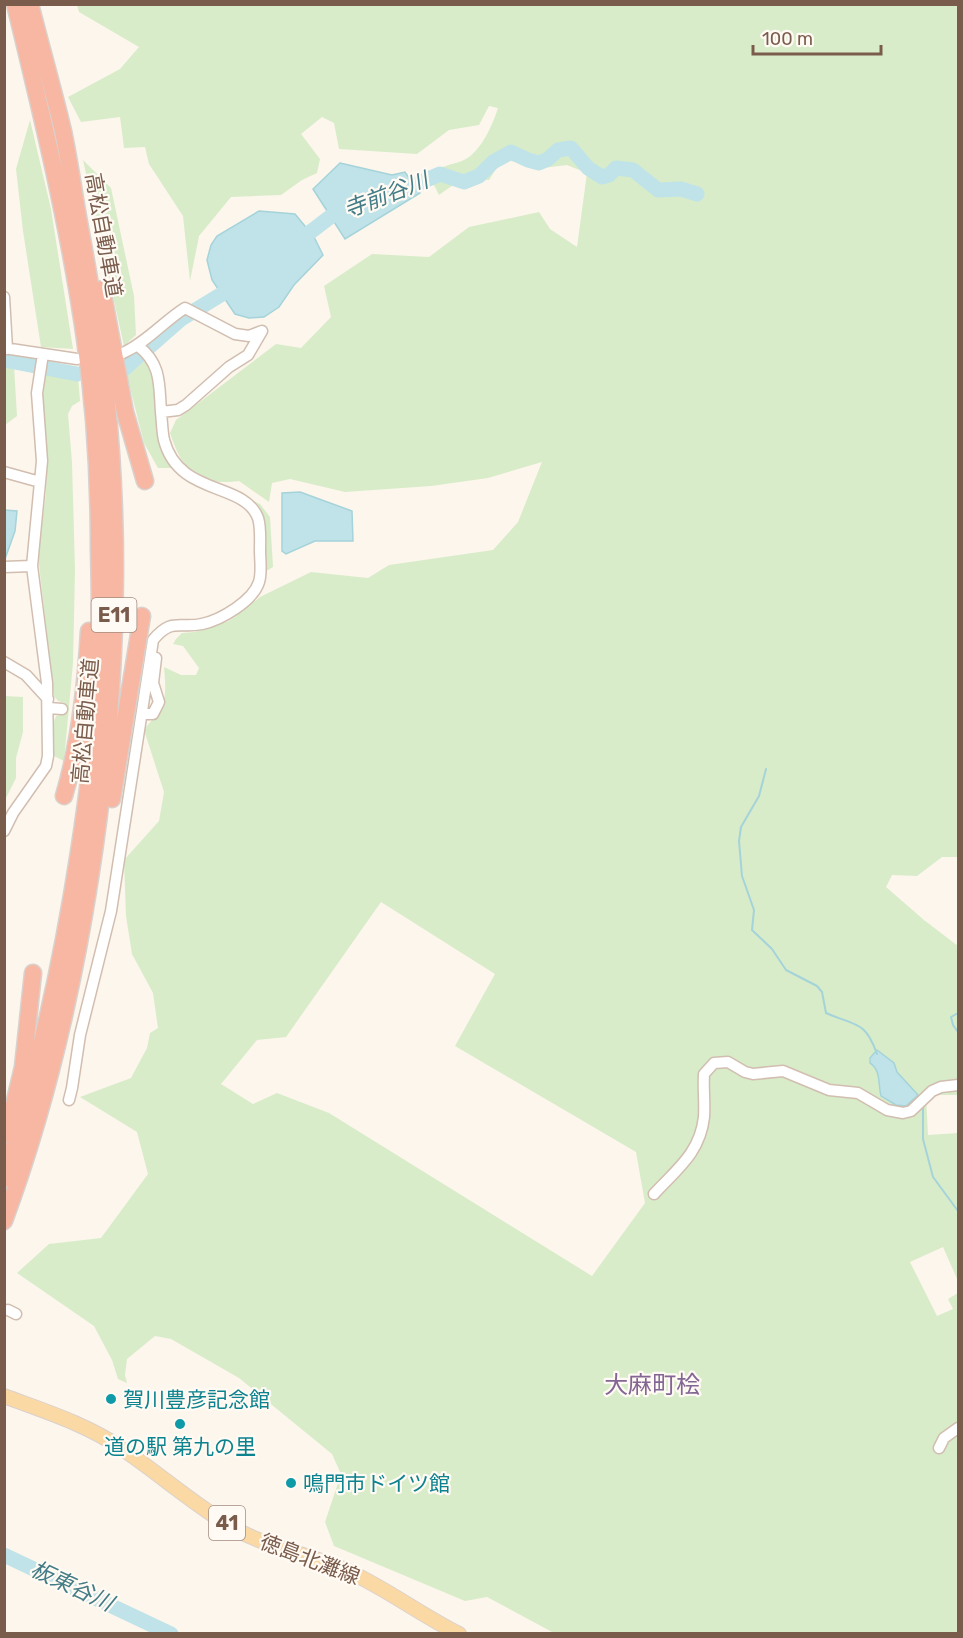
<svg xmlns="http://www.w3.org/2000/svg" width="963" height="1638" viewBox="0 0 963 1638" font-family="Rubik,'Noto Sans JP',sans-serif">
  <rect width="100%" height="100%" fill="#fdf6ec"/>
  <!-- green -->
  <path fill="#d8ecc9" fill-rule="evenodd" d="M77,5h881v384l-1,6 1,2v460h-16l-25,19 -25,-1 -6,12 38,33 34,26v149h-32l2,40 30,-2v148l-15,-34 -33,15 27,54 16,-7 -5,-10 10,-6v340h-404l-67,-36 -22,4 -131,-55 -9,-24 16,-48 -9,-20 -93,-76 -68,-39 -16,-3 -28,23 -2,16 2,8 -9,-4 -6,-19 -18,-34 -77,-53 32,-29 52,-6 47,-64 -11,-42 -57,-35 51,-19 16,-30 3,-15 8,-5 -5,-35 -21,-39 -6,-38 -2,-56 35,-39 5,-29 -20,-62c22,-26 23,-30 20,-63l17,8h15l3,-7 -16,-22 -10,-2 3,-5 6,-6 13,-1 34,-11 31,-24 51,-25 57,6 21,-13 104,-15 25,-28 24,-60 -54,16 -57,8 -86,6 -55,-13 -18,4 -3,19 -30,-21c-42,5 -56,-9 -69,-48l6,-13 100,-76 25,4 30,-31 -7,-31 48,-32 57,3 40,-30 70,-15 11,17 27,18 10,-74 -20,-8 -24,3 -41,-9 -13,21c-26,-3 -29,0 -50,15l-9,-18c10,-13 21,-11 34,-17 17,-8 29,-36 34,-52l-9,-2 -10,19 -30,5 -32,24 -78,-5 -5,-26 -12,-6 -21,17 19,25 -3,14 -15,7 -21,15 -50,2 -32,39 -9,45 -7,-65 -34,-52 -4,-17 -21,1 -4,-31 -39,5 -13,-25 52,-28 19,-22 -60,-35zM381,902l114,72 -40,72 181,106 9,51 -53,73 -263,-163 -52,-20 -24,11 -32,-20 36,-44 29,-3z
    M30,120l21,89 22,140 -32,-2 -18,-116 -7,-62z
    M83,160l28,28 23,108 2,39 -12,11z
    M146,360l9,15 2,46 6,33 10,14h-15l-14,-25 -17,-67z
    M5,364l9,2 3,50 -12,9z
    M46,374l32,2 2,25 -8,5 -4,8 4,48 3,108 -2,93 -9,98 -10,-5 -1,-32 3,-8 7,-2 2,-11 -7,-2 -4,-5 -16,-140 8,-63 1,-46 -5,-44z
    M243,496l17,8 10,13 3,50 -10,6 -1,-54z
    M5,696l18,1v35l-7,26v20l-11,22z"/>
  <!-- water -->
  <path fill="#bfe3e8" stroke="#a5d3da" stroke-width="1.5" d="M340,163l52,12 13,-3 15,21 -75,46 -32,-50z
    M259,211l36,3 19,23 9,18 -29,30 -15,22 -15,10 -15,1 -14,-4 -23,-34 -5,-20 4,-15 6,-9z
    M300,492l52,19 1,30h-38l-29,13 -4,-3v-58z
    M4,510l13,1 -2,20 -10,28z
    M877,1050l17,13 3,9 21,23 -12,11 -10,-1 -15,-9c-3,-12 0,-26 -11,-33v-5z"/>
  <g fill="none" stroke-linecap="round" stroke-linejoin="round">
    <!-- stream -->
    <path stroke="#a5d3da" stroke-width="2" d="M766,769l-7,27 -18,31 -2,14 3,35 12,34 -2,20 20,19 14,21 31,16 5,6 4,21c29,13 39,7 51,41
      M958,1013l-7,4 2,8 5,7
      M923,1106v33l10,38 25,34"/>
    <!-- river -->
    <path stroke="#bfe3e8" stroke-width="15" d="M396,193l44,-19 24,8 15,-6 14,-14 18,-10 17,8 11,3 9,-4 10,-9 13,-2 17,20 14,9 7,-2 7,-7 17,2 25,20 23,-1 16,5
      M296,243l38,-29 14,-5
      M4,360l73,14
      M124,369l57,-50 59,-36
      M4,1555l167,79"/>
    <defs>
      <path id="minor" d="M4,297l3,52
        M4,348l73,11
        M123,353c24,-11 40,-31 62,-45l50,26 14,2 13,-5 -14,24 -19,12 -43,38 -8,5 -17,2c-2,-26 1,-48 -23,-66
        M4,472l36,10
        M4,567l28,-1
        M4,662l22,13 22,24
        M49,708l13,1
        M145,714h8l6,-12 -6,-19 3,-25
        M4,831l9,-18 33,-47 2,-10 -1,-73 -15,-117 10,-105 -5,-68 6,-39
        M69,1100l3,-12 8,-53 31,-124 42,-271c19,-23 26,-11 49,-16 19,-4 51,-23 57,-42 3,-9 1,-22 1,-32 0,-10 1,-23 -2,-32 -14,-37 -79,-21 -94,-78 -2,-9 -2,-19 -3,-28
        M654,1194c23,-25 46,-41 50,-77 1,-15 -1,-29 0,-43l10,-11 14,-1 17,10 8,2 30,-3 46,19 29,3 29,17 16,3 8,-2 21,-20 9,-4 17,-2
        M8,1310l8,4
        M939,1448l5,-10 14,-10"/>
      <path id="major" d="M4,1396c40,15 82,28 117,52 39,26 75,59 116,82 35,19 75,25 111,41 39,18 73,44 111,63"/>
      <path id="highway" d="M102,289l23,123 20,69
        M64,796c15,-51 22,-111 25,-165
        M112,799l30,-183
        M7,1134l16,-67 10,-94
        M4,1179c34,-107 58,-216 75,-327 9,-59 17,-118 20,-178 2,-42 1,-84 0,-126 0,-70 -4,-140 -14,-209 -16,-113 -43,-224 -70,-335
        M4,1221c41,-111 68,-227 86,-343 25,-160 33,-322 16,-483 -7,-60 -17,-119 -28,-178 -5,-29 -9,-58 -15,-86 -10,-42 -22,-84 -33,-127"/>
    </defs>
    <!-- minor casing -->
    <use href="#minor" stroke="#d1beb0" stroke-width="13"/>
    <!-- major casing -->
    <use href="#major" stroke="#dad1cd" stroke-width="16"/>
    <!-- highway casing -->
    <use href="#highway" stroke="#dad1cd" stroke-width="19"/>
    <!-- minor -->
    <use href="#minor" stroke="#fff" stroke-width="10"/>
    <!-- major -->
    <use href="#major" stroke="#fbd9a5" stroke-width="14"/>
    <!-- highway -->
    <use href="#highway" stroke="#f7b7a3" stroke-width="16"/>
  </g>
  <!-- markers -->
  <g fill="#0f9aa8" stroke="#fffaf3" stroke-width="2">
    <circle cx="111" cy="1399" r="6"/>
    <circle cx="180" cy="1424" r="6"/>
    <circle cx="291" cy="1483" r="6"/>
  </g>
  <g text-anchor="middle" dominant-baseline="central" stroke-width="4.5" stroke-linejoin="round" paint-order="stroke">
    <!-- shield labels -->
    <g fill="#fffaf3" stroke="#a28b7f" stroke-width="1.5">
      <rect x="91.5" y="598" width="45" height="34" rx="4.5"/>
      <rect x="209" y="1506" width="36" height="34" rx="4.5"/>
    </g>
    <g font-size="20" font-weight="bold" fill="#7a5c4d">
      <text x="114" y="615">E11</text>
      <text x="227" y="1523">41</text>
    </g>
    <!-- street labels -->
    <g font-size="21" fill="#7a5c4d" stroke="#fffaf3">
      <text transform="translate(104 235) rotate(80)">高松自動車道</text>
      <text transform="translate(85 721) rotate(-85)">高松自動車道</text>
      <text transform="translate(310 1559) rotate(21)">徳島北灘線</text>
    </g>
    <!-- culture labels -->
    <g font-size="21" fill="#0d838f" stroke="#fffaf3" text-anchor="start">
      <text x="123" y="1399">賀川豊彦記念館</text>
      <text x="180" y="1446" text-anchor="middle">道の駅 第九の里</text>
      <text x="303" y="1483">鳴門市ドイツ館</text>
    </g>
    <!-- water labels -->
    <g font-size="22" font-style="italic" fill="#437c86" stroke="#fffaf3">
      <text transform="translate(386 195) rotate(-21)">寺前谷川</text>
      <text transform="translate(72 1586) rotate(25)">板東谷川</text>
    </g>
    <!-- quarter labels -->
    <g font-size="24" fill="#846695" stroke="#fffaf3">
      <text x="652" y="1385">大麻町桧</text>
    </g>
  </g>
  <!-- border -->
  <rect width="963" height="1638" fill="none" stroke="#7a5c4d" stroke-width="12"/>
  <!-- scale -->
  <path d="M753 45v9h128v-9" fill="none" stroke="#7a5c4d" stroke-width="3"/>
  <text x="762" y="45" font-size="18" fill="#7a5c4d" stroke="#fffaf3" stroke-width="4.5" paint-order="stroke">100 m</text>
</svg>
